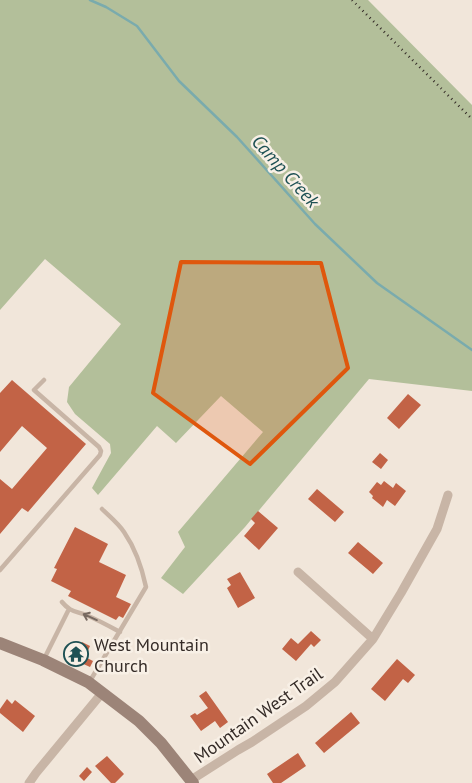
<svg xmlns="http://www.w3.org/2000/svg" width="472" height="783" viewBox="0 0 472 783" font-family="'PT Sans',sans-serif">
  <rect width="100%" height="100%" fill="#f1e6da"/>
  <!-- green -->
  <path fill="#b3bf9a" d="M0,0h368l104,105v286l-103,-12 -124,148 -62,67 -22,-16 24,-31 -7,-15 85,-100 -42,-36 -45,47 -19,-17 -59,69 -6,-7 19,-35 -1,-9 -35,-30 -8,-12 2,-15 52,-63 -76,-65 -45,51z"/>
  <g fill="none" stroke-linecap="round" stroke-linejoin="round">
    <!-- stream -->
    <path stroke="#7aabad" stroke-width="2.5" d="M90,0l16,7 31,19 42,55 58,56 78,87 62,59 95,67"/>
  </g>
  <!-- building -->
  <path fill="#c26346" d="M12,380l74,64 -58,68 -6,-4 -22,26v-55l12,10 35,-41 -25,-22 -22,26v-59z
    M408,394l13,11 -22,24 -12,-11z
    M380,453l8,7 -7,9 -9,-7z
    M384,481l9,7 3,-5 10,8 -11,15 -8,-6 -4,7 -11,-9 1,-2 -4,-4 8,-10 4,3z
    M317,489l27,23 -9,10 -27,-23z
    M258,511l20,17 -19,22 -15,-14 11,-13 -4,-4z
    M75,527l33,17 -9,18 27,13 -10,22 15,7 -8,14 -4,-2 -3,4 -48,-24 3,-5 -20,-10 6,-12 -3,-1z
    M358,542l25,21 -10,11 -25,-21z
    M240,572l15,26 -17,10 -11,-20 4,-3 -4,-6z
    M311,631l10,9 -7,7 -3,-3 -15,17 -14,-12 9,-11 7,6z
    M82,642l8,4 -5,11 8,4 -3,6 -24,-11 3,-7 8,4z
    M397,659l18,16 -7,8 -5,-4 -18,22 -14,-12z
    M206,691l22,31 -8,6 -5,-7 -14,10 -11,-15 5,-3 2,2 11,-7 -9,-12z
    M7,699l5,5 3,-4 20,16 -12,16 -23,-19v-4z
    M351,712l9,11 -36,30 -9,-10z
    M298,753l8,13 -25,17h-8l-6,-9z
    M107,756l17,18 -9,9h-4l-16,-17z
    M87,767l5,5 -8,9 -5,-5z"/>
  <g fill="none" stroke-linecap="round" stroke-linejoin="round">
    <!-- lane -->
    <path stroke="#c8b5a6" stroke-width="4.5" d="M0,570l100,-115 1,-4 -2,-4 -65,-57 10,-10
      M62,602c8,10 14,9 24,13 12,5 23,11 34,17
      M44,659l25,-50
      M90,681l56,-94c-4,-19 -11,-39 -22,-55 -6,-9 -15,-16 -22,-23"/>
    <!-- street -->
    <path stroke="#c8b5a6" stroke-width="9" d="M298,572l75,67
      M191,780l47,-30 14,-8 54,-36 29,-24 38,-43 28,-46 36,-64 11,-34
      M29,783l7,-10 66,-80"/>
    <!-- secondary -->
    <path stroke="#9c8478" stroke-width="12" d="M0,643l43,17 45,22 51,39 22,22 32,40"/>
    <!-- rail -->
    <path stroke="#342b27" stroke-width="2.5" stroke-dasharray="1 4" stroke-linecap="butt" d="M352,0l120,119"/>
  </g>
  <!-- one-way arrows -->
  <defs><path id="oneway-shaft" d="M-6 0H5M1.5-3L5.5 0L1.5 3" fill="none" stroke-width="1.6" stroke-linecap="round" stroke-linejoin="round" transform="scale(1.25)"/></defs>
  <use stroke="#776960" href="#oneway-shaft" transform="translate(90 617) rotate(-156)"/>
  <!-- marked area -->
  <path fill="#df570d" fill-opacity="0.2" stroke="#df570d" stroke-width="4" stroke-linejoin="round" d="M181,262l140,1 27,105 -98,96 -97,-71z"/>
  <!-- icons -->
  <defs>
    <symbol id="temple-ring" viewBox="-11 -11 22 22"><circle r="9.5" fill="#f8f0e6" stroke="#1e5154" stroke-width="1.5"/><path d="M0-6L5-2H3V0L6.5 2.5H4V6H1.5V3h-3V6H-4V2.5H-6.5L-3 0V-2H-5Z" fill="#1e5154"/></symbol>
  </defs>
  <g fill-rule="evenodd">
    <use href="#temple-ring" x="62" y="640" width="28" height="28"/>
  </g>
  <g text-anchor="middle" dominant-baseline="central" stroke-width="5" stroke-linejoin="round" paint-order="stroke">
    <!-- poi labels -->
    <g font-size="18" fill="#342b27" stroke="#f8f0e6" text-anchor="start">
      <text x="94" y="644">West Mountain<tspan x="94" dy="21">Church</tspan></text>
    </g>
    <!-- street labels -->
    <g font-size="18" fill="#342b27" stroke="#f8f0e6">
      <text transform="translate(258 715) rotate(-35)">Mountain West Trail</text>
    </g>
    <!-- water labels -->
    <g font-size="19" font-style="italic" fill="#1e5154" stroke="#f8f0e6">
      <text transform="translate(286 171) rotate(48)">Camp Creek</text>
    </g>
  </g>
</svg>
